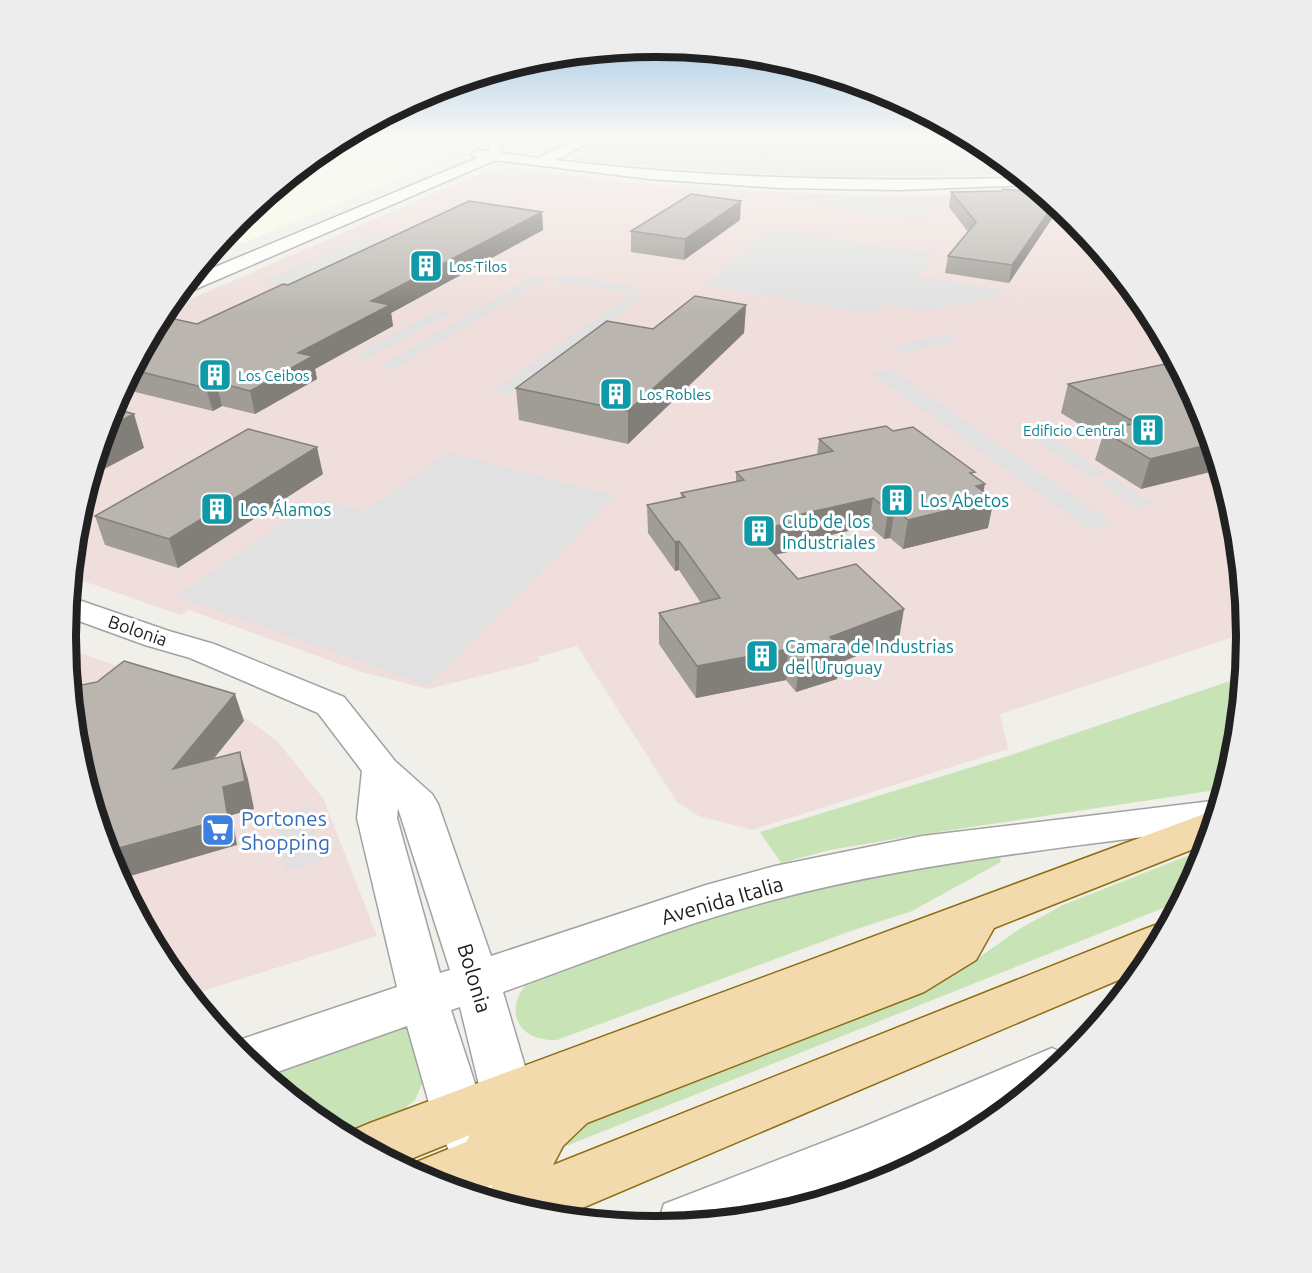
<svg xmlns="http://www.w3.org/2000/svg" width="1312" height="1273" viewBox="0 0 1312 1273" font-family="Ubuntu,sans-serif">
  <rect width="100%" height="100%" fill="#f0efe9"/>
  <!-- residential -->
  <path fill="#dfdfde" d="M618,137h350l16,9 34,28 -179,3 -115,-5 -152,-12z"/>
  <!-- commercial -->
  <path fill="#efdedb" d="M516,168l116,15 79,6 161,7 170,-2 31,26 74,89 54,102 34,111 9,90 -7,3 7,5 2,13 -246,81 8,35 -256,81 -53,-14 -22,-14 -100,-156 -40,11 3,4 -112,28 -66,-17 -173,-62 -8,5 -109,-38 5,-56 34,-111 54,-100 319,-138z
    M67,648l165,60 45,33 46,57 54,138 -187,59 -25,-31 -54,-102 -34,-111z"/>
  <!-- education -->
  <path fill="#fafce7" d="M333,143l118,14 -208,86 -21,-3 17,-21z"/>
  <!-- grass -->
  <path fill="#c8e4b6" d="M1242,677l-7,75 -12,37 -311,47 -82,14 -49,13 -21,-31 248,-76z
    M1205,849l-4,14 -20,38 -620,247 -8,-13 404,-162 64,-45 42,-23z
    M1000,858l1,4 -89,49 -64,21 -291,108c-40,2 -55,-31 -27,-60l296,-101 28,-6z
    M398,1027l18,4 10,44 -11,25 -24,20 -46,16 -17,-9 -65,-54z"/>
  <!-- parking -->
  <path fill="#e1e1e1" d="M824,199l118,4 -17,17 -108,-14z
    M775,230l160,24 -17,22 80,13 6,6 -78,16 -43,-7 -10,10 -170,-29z
    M385,233l23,3 -112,53 -36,-7 105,-47 11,1z
    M555,273l86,15 -8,5 13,3 -137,98 -16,-3 139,-98 -86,-14 -151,90 -14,-3 152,-90 13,3z
    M437,310l14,2 -83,47 -14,-3z
    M948,334l10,5 -53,14 -12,-7z
    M891,369l222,155 -23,6 -219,-157z
    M1031,424l74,49 -14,4 -76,-50z
    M447,452l168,44 -187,190 -252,-90 143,-97 46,12z
    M1114,478l39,25 -16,4 -39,-25z
    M309,807l13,53 -36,11 -12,-55z"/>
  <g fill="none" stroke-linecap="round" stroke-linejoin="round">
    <defs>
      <path id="minor" d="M582,137h18l-44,23c155,19 310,22 466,18l10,7 -132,5 -120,-2 -130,-9 -172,-21 -7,-4 7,-4 60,8z
        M70,597l99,34 45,13 130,53 51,64 37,33 6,10 53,152 215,-71 69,-19 147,-30 298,-36 -9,28c-146,20 -295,34 -438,72 -92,24 -181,60 -270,92l31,105 8,110 -3,8 -53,-17 -2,-47 -16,6 -19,-7 -16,-33 -26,-91 -141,50 -27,-23 -9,-10 167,-56 -40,-169 5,-47 -44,-58 -128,-55 -45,-13 -77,-28zM398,808l52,162 -10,3 -43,-155zM460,1007l22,90 1,11 -32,-98z
        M1052,1048l18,8 -83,68 -203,87 -13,4 -114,11 7,-22 199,-77z"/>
      <path id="tertiary" d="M496,143l7,4 -5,12 -309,133 -11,1 13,-16 296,-123 4,-10z"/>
      <path id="primary" d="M1212,811l4,1 -10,32 -212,84 -18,32 -52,32 -337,131 -24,23 -10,19 589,-235 16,-6 8,3 -24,43 -581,247 -20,-2 -53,-16 4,-14 -22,9 -40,-13 -20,-10 4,-8 52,-21 4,-7 -72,29 -50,-26 3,-7 19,-8z"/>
    </defs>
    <!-- minor casing -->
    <use href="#minor" stroke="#a2a2a2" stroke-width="3"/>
    <!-- tertiary casing -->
    <use href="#tertiary" stroke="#a2a2a2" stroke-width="3"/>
    <!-- primary casing -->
    <use href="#primary" stroke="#8d6f12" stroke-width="3"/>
    <!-- minor -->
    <use href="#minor" fill="#fff" fill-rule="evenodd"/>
    <!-- tertiary -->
    <use href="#tertiary" fill="#fff" fill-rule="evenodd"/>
    <!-- primary -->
    <use href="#primary" fill="#f2daad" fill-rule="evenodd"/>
  </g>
  <!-- wall -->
  <path fill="#a09c96" d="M951,192l91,1 16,14 -1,4 -48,72 -64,-10 3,-17 20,-24 -19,-25z
    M542,212l1,18 -152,83 2,13 -78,43 2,10 -62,35 -33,-8 -9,5 -90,-22 38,-73 36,8 91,-39z
    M740,220l-56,40 -53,-8v-21z
    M746,305l-2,28 -116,111 -109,-24 -3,-32z
    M1068,384l133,27 -60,78 -46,-29 7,-22 -41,-25z
    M893,431l81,45 10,16 4,36 -85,21 -13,-11 -6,1 -15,-13 -64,15v7l-30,7 23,24 101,60 -60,24 -2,16 -41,13 -10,-12 -90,18 -37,-54v-31l42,-10 -22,-33 -4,1 -27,-38 -1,-28 34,-7v-5l55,-11v-10l81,-17 2,-16z
    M323,474l-145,94 -73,-23 -10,-29z"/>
  <!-- shaded-wall -->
  <path fill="#827f7a" d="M741,201l-1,19 -56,40 1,-21z
    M1054,204l4,3 -1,4 -48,72 3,-18z
    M542,212l1,18 -152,83 2,13 -78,43 2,10 -62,35 -5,-23 48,-38 73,-52z
    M746,305l-2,28 -116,111v-33z
    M216,382l6,24 -9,5 -7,-23z
    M134,414l10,34 -53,28 15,-48z
    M1211,444l8,26 -78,19 9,-30z
    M317,447l6,27 -145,94 -9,-29z
    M985,484l-4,18 13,-3 -6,29 -85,21 5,-29 68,-34z
    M873,498l-4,28 -64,15v7l-54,12 2,-29 49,-17z
    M895,509l-5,29 -6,1 4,-29z
    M679,541v29l-4,1v-29z
    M904,609l-5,30 -60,24 -2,16 -41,13 3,-31 31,-24z
    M788,649l-2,31 -90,18 1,-32z
    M235,694l9,27 -61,76 -10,-28z
    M240,752l8,27 6,30 -22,6 5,30 -117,34 -9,-17 -3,-11 115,-64z"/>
  <!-- building -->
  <path fill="#bab5af" stroke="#827f7a" stroke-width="1.5" d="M1003,189l39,4 12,11 -42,61 -64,-9 28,-34 -25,-30 51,-1z
    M691,194l50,7 -56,38 -54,-8z
    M469,201l73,11 -171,89 19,4 -92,48 15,3 -63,35 -34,-9 -10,6 -73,-18 28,-54 36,8 86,-40 5,1z
    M695,296l51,9 -118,106 -112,-23 91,-67 46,8z
    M1175,362l26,49 10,33 -61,15 -47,-28 33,-8 -68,-39z
    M112,408l22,6 -28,14z
    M886,426l7,5 20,-4 62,45 -5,1 15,11 -9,2 18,13 -86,21 -13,-11 -7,1 -15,-12 -71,16 6,5 -55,12 45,48 58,-15 48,45 -74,28 11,11 -42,13 -11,-12 -91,17 -38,-53 61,-15 -41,-57 -4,1 -28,-37 38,-8 -4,-4 63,-13 -8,-8 97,-21 -14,-12z
    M248,429l69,18 -148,92 -74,-23z
    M124,661l111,33 -62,75 67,-17 5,29 -22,6 5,31 -120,33 -29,-95v-4h-1l-1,-1 -6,-64 26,-5z"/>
  <!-- sky -->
  <linearGradient id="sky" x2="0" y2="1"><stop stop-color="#91bde2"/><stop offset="0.43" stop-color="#f8f8f5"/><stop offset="1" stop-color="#f8f8f5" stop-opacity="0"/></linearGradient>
  <rect width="1312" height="316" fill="url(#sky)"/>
  <!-- icons -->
  <defs>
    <symbol id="building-square" viewBox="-11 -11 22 22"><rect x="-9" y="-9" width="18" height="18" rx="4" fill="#0f9aa8" stroke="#fff"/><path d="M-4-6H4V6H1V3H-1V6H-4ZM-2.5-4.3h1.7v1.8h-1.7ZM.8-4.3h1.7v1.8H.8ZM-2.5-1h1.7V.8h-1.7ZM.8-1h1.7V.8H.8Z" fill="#fff"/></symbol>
    <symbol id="supermarket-square" viewBox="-11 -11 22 22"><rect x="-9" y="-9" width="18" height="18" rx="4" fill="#3f7fe0" stroke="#fff"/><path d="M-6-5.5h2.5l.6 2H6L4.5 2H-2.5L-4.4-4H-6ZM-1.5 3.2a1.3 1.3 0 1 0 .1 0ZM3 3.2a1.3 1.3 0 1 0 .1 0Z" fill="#fff"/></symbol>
  </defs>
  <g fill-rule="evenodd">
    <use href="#building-square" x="407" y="247" width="38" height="38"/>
    <use href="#building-square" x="196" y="356" width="38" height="38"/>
    <use href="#building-square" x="597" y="375" width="38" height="38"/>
    <use href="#building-square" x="1129" y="411" width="38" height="38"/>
    <use href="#building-square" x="878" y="481" width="38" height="38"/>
    <use href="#building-square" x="198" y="490" width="38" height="38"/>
    <use href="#building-square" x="740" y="512" width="38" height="38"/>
    <use href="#building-square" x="743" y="637" width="38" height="38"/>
    <use href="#supermarket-square" x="199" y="811" width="38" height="38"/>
  </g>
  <g text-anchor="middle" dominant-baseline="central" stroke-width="6" stroke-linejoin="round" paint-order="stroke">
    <!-- far-culture labels -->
    <g font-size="15" fill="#0d838f" stroke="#fff" text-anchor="start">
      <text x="449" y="266">Los Tilos</text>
      <text x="238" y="375">Los Ceibos</text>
      <text x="639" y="394">Los Robles</text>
      <text x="1125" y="430" text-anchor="end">Edificio Central</text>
    </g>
    <!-- culture labels -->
    <g font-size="18" fill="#0d838f" stroke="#fff" text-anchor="start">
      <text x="920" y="500">Los Abetos</text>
      <text x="240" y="509">Los Álamos</text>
      <text x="782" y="521">Club de los<tspan x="782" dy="21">Industriales</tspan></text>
      <text x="785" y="646">Camara de Industrias<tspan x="785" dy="21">del Uruguay</tspan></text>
    </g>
    <!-- street labels -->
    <g font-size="18" fill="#212121" stroke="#fff">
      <text transform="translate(138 630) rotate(19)">Bolonia</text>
    </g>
    <!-- near-shop labels -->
    <g font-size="21" fill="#366cbe" stroke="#fff" text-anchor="start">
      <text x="241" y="818">Portones<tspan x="241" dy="24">Shopping</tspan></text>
    </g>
    <!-- near-street labels -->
    <g font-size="21" fill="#212121" stroke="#fff">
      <text transform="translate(722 900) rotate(-16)">Avenida Italia</text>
      <text transform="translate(475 978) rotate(73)">Bolonia</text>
    </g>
  </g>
  <!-- crop -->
  <path d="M0 0H1312V1273H0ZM655 57H657A579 579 0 0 1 1236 636V637A579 579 0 0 1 657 1216H655A579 579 0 0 1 76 637V636A579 579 0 0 1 655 57Z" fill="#ededed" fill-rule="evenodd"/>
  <path fill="none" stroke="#212121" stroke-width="8" d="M655 57H657A579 579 0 0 1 1236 636V637A579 579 0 0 1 657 1216H655A579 579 0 0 1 76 637V636A579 579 0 0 1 655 57Z"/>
</svg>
